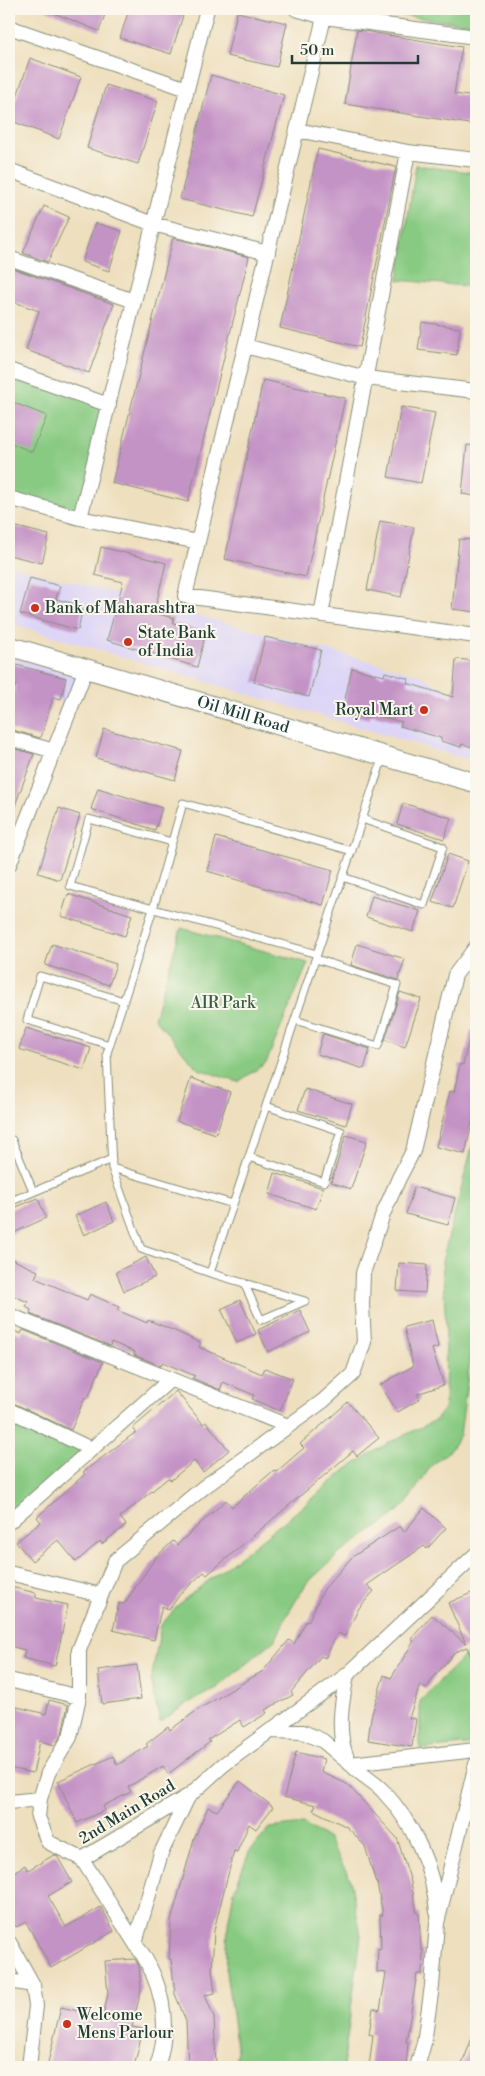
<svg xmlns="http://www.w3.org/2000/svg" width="485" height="2076" viewBox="0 0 485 2076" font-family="'Libre Bodoni',serif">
  <rect width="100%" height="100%" fill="#fbf7ec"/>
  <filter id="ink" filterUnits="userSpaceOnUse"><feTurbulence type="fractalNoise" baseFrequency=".02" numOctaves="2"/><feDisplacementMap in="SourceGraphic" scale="10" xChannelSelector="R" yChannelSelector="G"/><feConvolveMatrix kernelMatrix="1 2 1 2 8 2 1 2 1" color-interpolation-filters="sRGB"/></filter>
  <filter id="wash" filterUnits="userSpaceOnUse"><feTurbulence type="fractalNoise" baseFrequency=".0096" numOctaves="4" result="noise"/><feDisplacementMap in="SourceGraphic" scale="20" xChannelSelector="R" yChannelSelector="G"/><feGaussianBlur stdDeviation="1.12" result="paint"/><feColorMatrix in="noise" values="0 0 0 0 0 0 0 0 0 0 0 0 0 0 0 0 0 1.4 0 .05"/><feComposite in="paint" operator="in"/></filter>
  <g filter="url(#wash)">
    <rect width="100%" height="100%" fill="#eedfbe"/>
    <!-- built -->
    <path fill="#ddd5f6" d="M9,565l412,110 35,22 20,4v61l-467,-139z
      M9,657l69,19 -12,27 -57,-15z"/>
    <!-- green -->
    <path fill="#88ca82" stroke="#54845b" d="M351,9h125v16z
      M416,165l60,8v114l-78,-7z
      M9,370l100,35 -29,113 -71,-20z
      M181,928l127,35 -42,100 -28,19 -40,-13 -44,-51z
      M476,1132v183l-16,120 -10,15 -19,16 -25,38 -18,16 -48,33 -34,31 -20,33 -10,22 -59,49 -29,15 -28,19 -9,-41 10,-56 20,-23 109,-85 57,-48 41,-26 48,-23 9,-14 1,-80 -4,-65z
      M9,1410l82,39 -82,73z
      M476,1653v91l-56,5v-48l46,-47z
      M303,1824l25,15 22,39 11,58 -18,131h-109l3,-17 -11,-78 2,-48 6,-33 15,-39 21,-24z"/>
    <g id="blocks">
      <!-- building -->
      <path fill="#c493c6" d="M44,9h63l-8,22z
        M129,9h56l-14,45 -51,-16z
        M237,12l50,11 -10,44 -50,-11z
        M357,30l105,17 -8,47 22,3v28l-131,-21z
        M30,58l51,19 -22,62 -50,-19z
        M211,75l73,20 -32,122 -72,-18z
        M106,85l52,16 -20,63 -51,-16z
        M318,149l78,18 -36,180 -80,-19z
        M44,206l25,11 -21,45 -25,-9z
        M95,223l27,8 -13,40 -27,-9z
        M173,238l76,19 -61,245 -76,-19z
        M9,267l105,37 -25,69 -63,-23 13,-39 -30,-11z
        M422,322l38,6 -3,27 -39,-5z
        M263,380l82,18 -39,179 -81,-18z
        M9,401l38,15 -15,36 -23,-10z
        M401,407l34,6 -14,70 -33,-6z
        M467,445l9,1v50l-14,-2z
        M380,521l34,6 -13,70 -34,-7z
        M9,525l40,10 -7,28 -33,-8z
        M459,539l17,1v72l-24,-3z
        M101,547l65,16 -12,50 20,5 -1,5 33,9 -9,35 -90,-27 16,-58 -28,-7z
        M30,578l30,8 -4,13 27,7 -5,24 -58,-16z
        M265,637l56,13 -12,47 -55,-15z
        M456,659l20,2v87l-14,-4 -1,3 -20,-6v-3l-41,-12 2,-4 -32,-8 -1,5 -27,-7 10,-44 32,8 1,-4 24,7 -2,4 46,14z
        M9,663l57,15 -5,21 -8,-2 -11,38 -2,3 -31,-9v-21l7,-23 -7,-1z
        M104,729l79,22 -8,29 -79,-22z
        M9,747l25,7 -24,65h-1z
        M98,788l64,20 -7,22 -64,-21z
        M403,803l48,15 -7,21 -47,-15z
        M59,808l21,7 -20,65 -22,-7z
        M216,837l117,33 -10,35 -116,-34z
        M448,854l20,7 -15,47 -21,-6z
        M68,894l64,21 -7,21 -64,-20z
        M372,896l48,15 -7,21 -47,-15z
        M52,944l64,20 -7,21 -64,-20z
        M357,944l48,15 -7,21 -47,-15z
        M400,992l21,7 -16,48 -20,-7z
        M26,1028l65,20 -7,22 -65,-21z
        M471,1030l5,1v74l-11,49 -29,-7 14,-56 4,1 6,-28 3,1z
        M323,1034l47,15 -6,20 -47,-15z
        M191,1078l39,14 -14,42 -39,-13z
        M305,1089l47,15 -6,21 -48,-15z
        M346,1135l21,6 -16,48 -20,-7z
        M275,1173l48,15 -7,21 -47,-15z
        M414,1187l41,11 -7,27 -42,-11z
        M38,1198l8,20 -37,17v-25z
        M106,1202l8,19 -30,14 -9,-19z
        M146,1257l9,20 -31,14 -8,-19z
        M9,1258l29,13 -3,7 52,22 3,-6 29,13 -2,3 30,13 1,-3 27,11 26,12 -2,4 63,27 3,-6 28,11 -13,32 -28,-12 2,-4 -31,-13 -3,8 -28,-12 3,-2 -33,-14 -1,4 -27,-11 1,-3 -24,-10 -1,4 -80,-32 1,-4 -5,-3 2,-5 -19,-8z
        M399,1263l28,2 -2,28 -28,-2z
        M240,1300l16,34 -19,9 -16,-34z
        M300,1310l10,22 -42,20 -10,-22z
        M432,1320l6,27 -6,2 12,36 -27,9 3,5 -22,13 -18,-27 33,-19 -9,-39z
        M9,1329l12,5 2,-4 80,32 -15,36 -3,-1 -14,33 -62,-29z
        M176,1391l27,33 3,-2 23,28 -26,22 -9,-11 -23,19 -3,-2 -48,39 6,8 -24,19 -2,-3 -24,21 -18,-22 -26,21 -16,-19 25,-20 -4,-5 48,-43 -2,-2 53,-40 -3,-4z
        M348,1402l31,36 -22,18 -4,-5 -146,124 -3,-3 -24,22 -11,16 -7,-4 -8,34 -41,-10 6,-27 5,1 32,-47 17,-16 4,4 49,-45 6,7 42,-37 2,2 28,-24 -4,-4z
        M424,1508l22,20 -19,21 -3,-3 -57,39 7,6 -15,17 -14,28 -7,-3 -13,25 -4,-2 -30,36 2,3 -28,15 2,3 -23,14 -4,-7 -32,20 2,2 -42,32 -5,-8 -35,21 3,5 -28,14 2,4 -28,13 -19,-42 55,-25 4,9 31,-19 -2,-2 22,-17 2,3 29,-21 64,-38 26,-31 5,4 12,-23 2,1 16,-33 28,-32 48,-31 4,6z
        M11,1587l25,6v5l32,7 -13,61 -32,-8 2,-8 -16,-4v-51z
        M476,1591v78l-9,-22 -12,5 -21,25 -8,12 -6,-4 -11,33 7,1 -4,28 -44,-7 3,-23 13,-42 7,3 23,-37 -3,-2 21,-24 34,29 -18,-41z
        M137,1665l4,34 -39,5 -4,-34z
        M49,1700l19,5 -6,29 -7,11 -15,-4 -7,32 -24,-5v-63l37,9z
        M296,1752l28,7 -3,13 26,12 50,54 14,44 6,31h2l2,37h2l-1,24h-5l-11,68h2l-2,25h-37l4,-32 -4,-1 4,-26 7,2 6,-37 -9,-1 1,-24 3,1 -1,-34h3l-6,-32h-1l-11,-37 -18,-19 -34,-17 3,-5 -32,-8z
        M240,1781l33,26 -17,22 -7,-5 -12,28 -3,-1 -20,79 -2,40 3,23 -10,2 9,22 2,50h-28l-2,-46 -11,-27 -4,-35h-2l2,-38 23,-82 14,-32 9,4z
        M54,1855l3,1 15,26 -24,14 18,31 35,-20 13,24 -63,37 -25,-46 -10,5 -7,-13v-39l16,-10 3,5z
        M135,1959l4,7 2,24 -9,37 11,2 -9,38h-87l14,-60 42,10 5,-23 -3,-33z
        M475,2030l1,37h-15z"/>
    </g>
  </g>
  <g filter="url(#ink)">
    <use href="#blocks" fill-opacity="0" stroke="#868e79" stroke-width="1"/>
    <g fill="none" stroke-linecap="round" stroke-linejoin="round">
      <defs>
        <path id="service" d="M172,842l-83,-23 -19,67 247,68
          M343,877l81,28 19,-58 -81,-28
          M295,1020l83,26 19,-61 -81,-26
          M110,1045l-83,-25 13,-44 84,25
          M9,1141l3,-1 21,51
          M249,1157l75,25 17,-51 -75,-25
          M112,1168l121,36
          M9,1202l103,-43
          M210,1273l173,-516
          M244,1283l17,37 44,-19 -95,-28 -69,-24 -29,-81 -5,-115 46,-144 30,-106 169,48"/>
        <path id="minor" d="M296,9l28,8 152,20
          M326,9l-141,587 291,40
          M9,27l178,62
          M297,130l111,22 68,8
          M9,170l144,54 115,29
          M9,258l125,43
          M245,346l121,32 110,13
          M9,370l100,35
          M9,498l71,20 118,24
          M80,518l127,-509
          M321,615l87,-463
          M9,738l45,13
          M9,865l77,-196
          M9,1315l279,111
          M9,1410l82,39
          M9,1522l162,-143
          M9,1573l92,22
          M347,1675c-5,26 -11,57 0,83 5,12 27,23 36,33 31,33 50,76 54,121
          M9,1680l70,17
          M271,1731l32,1 20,9 27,23 126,-14
          M9,1802l31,-3
          M82,1859l108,-64 33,-30 124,-90 129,-121
          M9,1942l24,43 3,21 -7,61
          M135,1943l-53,-84 -34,-17 -10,-25 2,-18 8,-26 22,-36 9,-40v-47l36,-89 89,-74 119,-86 30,-27 11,-32 -2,-37 1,-32 20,-59 16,-36 14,-27 42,-176 21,-28
          M9,1981l24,4
          M157,2067c15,-44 5,-87 -22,-124l26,-90 28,-58
          M417,2067l7,-24 8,-57 5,-63 39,-159"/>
        <g id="secondary">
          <path id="s1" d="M9,646l467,137"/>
        </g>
      </defs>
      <!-- service casing -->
      <use href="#service" stroke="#868e79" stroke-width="9"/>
      <!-- minor casing -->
      <use href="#minor" stroke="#868e79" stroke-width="16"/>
      <!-- secondary casing -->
      <use href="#secondary" stroke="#868e79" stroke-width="21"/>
      <!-- service -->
      <use href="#service" stroke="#fff" stroke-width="7"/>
      <!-- minor -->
      <use href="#minor" stroke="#fff" stroke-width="14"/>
      <!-- secondary -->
      <use href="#secondary" stroke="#fff" stroke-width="19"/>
    </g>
  </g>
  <!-- markers -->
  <g fill="#c8321e" stroke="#fbf7ec" stroke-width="2">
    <circle cx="35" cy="608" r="5"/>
    <circle cx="128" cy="642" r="5"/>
    <circle cx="424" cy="710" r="5"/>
    <circle cx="67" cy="2024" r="5"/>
  </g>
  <g text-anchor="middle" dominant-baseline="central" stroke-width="4" stroke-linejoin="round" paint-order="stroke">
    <!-- poi labels -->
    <g font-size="16" fill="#1f3d34" stroke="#fbf7ec" text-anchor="start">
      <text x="45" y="608">Bank of Maharashtra</text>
      <text x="138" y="633">State Bank<tspan x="138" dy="18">of India</tspan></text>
      <text x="414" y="710" text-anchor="end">Royal Mart</text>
      <text x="77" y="2015">Welcome<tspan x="77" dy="18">Mens Parlour</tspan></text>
    </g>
    <!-- street labels -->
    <g font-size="16" fill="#1f3d34" stroke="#fbf7ec">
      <text stroke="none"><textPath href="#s1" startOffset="244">Oil Mill Road</textPath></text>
      <text transform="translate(127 1812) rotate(-31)">2nd Main Road</text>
    </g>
    <!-- park labels -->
    <g font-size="16" fill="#396048" stroke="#fbf7ec">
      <text x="223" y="1003">AIR Park</text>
    </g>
  </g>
  <!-- margin -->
  <rect width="485" height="2076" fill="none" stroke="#fbf7ec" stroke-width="30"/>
  <!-- scale -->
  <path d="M292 55v8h126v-8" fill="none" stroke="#1f3d34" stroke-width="2.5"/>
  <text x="300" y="55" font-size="15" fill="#1f3d34" stroke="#fbf7ec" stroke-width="4" paint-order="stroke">50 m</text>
</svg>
